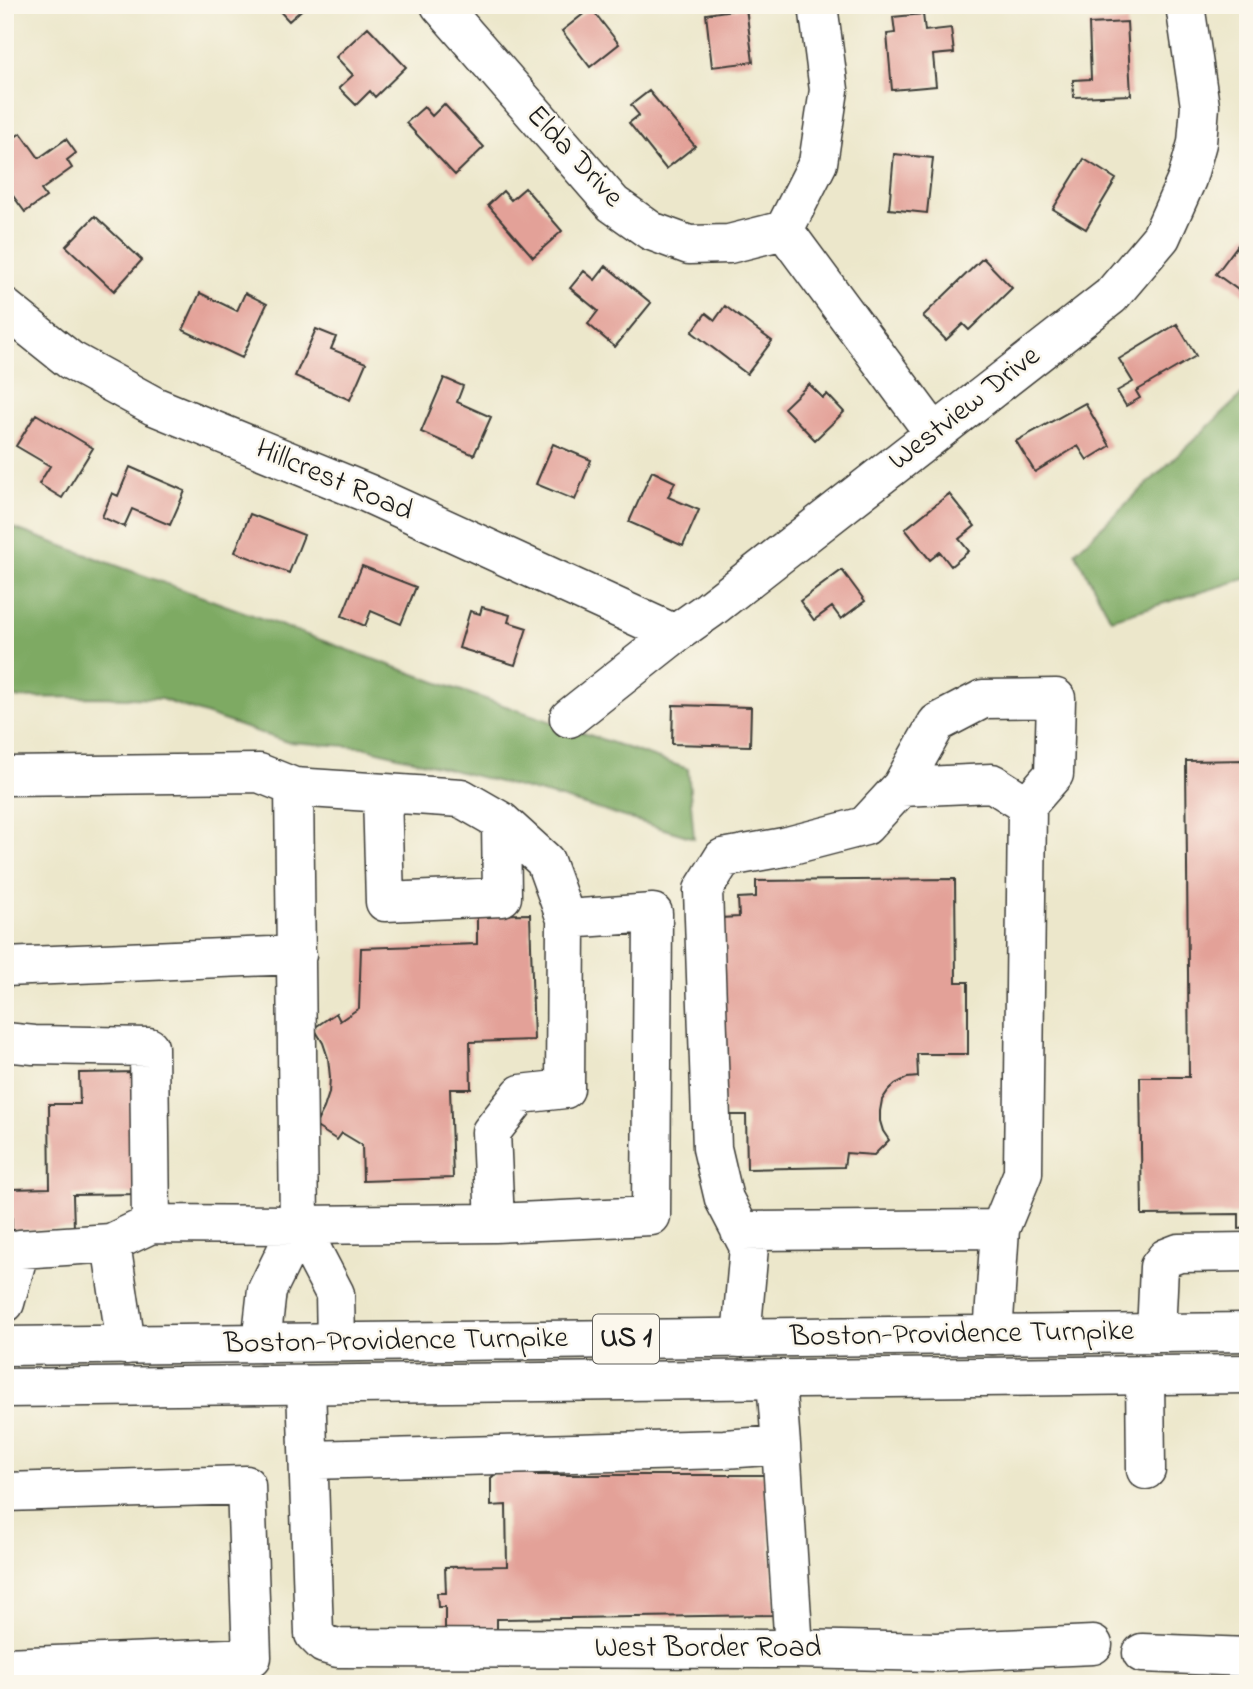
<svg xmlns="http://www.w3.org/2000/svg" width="1253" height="1689" viewBox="0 0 1253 1689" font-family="'Indie Flower',sans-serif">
  <rect width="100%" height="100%" fill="#fbf7ec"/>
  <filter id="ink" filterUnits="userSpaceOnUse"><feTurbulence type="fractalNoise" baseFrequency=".0143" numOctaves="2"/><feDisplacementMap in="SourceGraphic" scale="14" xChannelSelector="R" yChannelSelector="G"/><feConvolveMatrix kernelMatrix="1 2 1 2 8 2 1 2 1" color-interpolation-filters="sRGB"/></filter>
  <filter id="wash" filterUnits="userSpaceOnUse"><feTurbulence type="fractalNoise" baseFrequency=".00686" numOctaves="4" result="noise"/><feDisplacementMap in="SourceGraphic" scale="28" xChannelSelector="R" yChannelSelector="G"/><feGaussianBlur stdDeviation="1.57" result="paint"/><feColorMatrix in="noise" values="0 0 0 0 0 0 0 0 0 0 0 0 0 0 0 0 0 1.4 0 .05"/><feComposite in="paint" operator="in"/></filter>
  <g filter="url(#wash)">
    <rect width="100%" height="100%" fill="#ece7cb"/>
    <!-- forest -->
    <path fill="#7eaa63" stroke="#4d6340" stroke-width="2" d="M1248,389v189l-137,41 -36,-67z
      M5,525l434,158 249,86 6,69 -133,-40 -198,-51 -76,-5 -126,-43 -63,-2 -93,1z"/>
    <g id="blocks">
      <!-- building -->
      <path fill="#e3a198" d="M274,5h33l-18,16z
        M591,8l28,36 -29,23 -28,-36z
        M746,8l7,54 -41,5 -6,-53z
        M923,14l2,17 26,-3 3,25 -21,2 3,31 -44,4 -5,-56 8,-1 -2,-16z
        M1127,22l4,73 -57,2 -1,-17 18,-1 -2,-55z
        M368,27l38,40 -31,30 -5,-6 -14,14 -17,-17 14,-13 -17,-18z
        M649,91l46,55 -29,23 -37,-46 10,-8 -8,-10z
        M444,104l40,43 -29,28 -49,-52 18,-16 8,9z
        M21,133l18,25 27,-19 10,14 -9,7 5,8 -31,22 5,7 -21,15 -20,-27v-41z
        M894,154l39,4 -6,55 -38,-4z
        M1084,159l32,20 -30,50 -33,-20z
        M525,188l37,43 -29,26 -45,-52 15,-14 8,9z
        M95,216l47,44 -28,31 -48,-45z
        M1246,234l2,1v62l-32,-23z
        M983,258l29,30 -43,42 -6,-6 -17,16 -23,-24z
        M606,266l45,37 -36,44 -27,-23 10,-13 -28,-23 14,-17 11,9z
        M200,293l37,18 8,-18 22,11 -25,54 -59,-28z
        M725,306l47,35 -25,33 -55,-42 14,-19 9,7z
        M1177,324l19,32 -60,35 4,7 -14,8 -9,-15 16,-9 -14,-23z
        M316,329l20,8 -5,12 35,14 -16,37 -55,-24z
        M444,378l19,8 -6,16 34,15 -17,38 -53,-23z
        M809,384l14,14 4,-4 17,18 -29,28 -31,-32z
        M1085,403l25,43 -23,14 -9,-14 -43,26 -19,-31z
        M36,414l57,34 -31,50 -23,-14 11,-18 -34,-20z
        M553,444l38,16 -16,40 -39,-16z
        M130,467l55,24 -15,34 -38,-16 -8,18 -22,-10 10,-24 6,3z
        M652,471l23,11 -7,15 31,13 -16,36 -54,-24z
        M949,494l26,32 -16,13 10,12 -18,15 -11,-14 -10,8 -25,-31z
        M250,514l54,21 -15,38 -54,-21z
        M362,566l54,21 -15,37 -30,-13 -6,15 -23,-10z
        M842,570l23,31 -24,18 -9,-12 -18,13 -14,-19z
        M482,607l28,8 -2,7 19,6 -12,37 -56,-17 11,-37 10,3z
        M673,705l78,2 -1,39 -78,-2z
        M1248,760v468l-9,1v-15l-97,1 -2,-138h49l-3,-316z
        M955,879l1,103h12v72h-51l1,23 -11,1 -12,6 -7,7 -6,9 -2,11v10l3,10 6,9 -15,15 -28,-2 -2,14 -97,2 -1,-54h-22l-4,-197 19,-1 -1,-19 18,-1v-16z
        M530,914l4,126 -64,2 1,47h-21l3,89 -90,3 -1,-36 -20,-12 -5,7 -22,-14 9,-18 5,-15 1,-16 -2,-19 -5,-15 -9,-15 22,-15 4,8 19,-13 2,-60 116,-4v-29z
        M138,1072l1,122 -66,1 1,34 -62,1 -1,-41 39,-1 -1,-84h31l-1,-31z
        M535,1462v13h230l11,140 -279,4v10h-52v-22h-7l-1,-14h9l-1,-26 62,-1 -1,-61 -15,1v-28l16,-15z"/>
    </g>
  </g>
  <g filter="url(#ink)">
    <use href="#blocks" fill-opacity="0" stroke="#3b3a36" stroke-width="2"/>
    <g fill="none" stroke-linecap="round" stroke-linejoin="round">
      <defs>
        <path id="minor" d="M440,5l173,199 38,27 38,14 40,-1 55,-14 150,203
          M784,230l34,-67 11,-73 -11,-85
          M5,308l65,52 84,46 213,87 308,141
          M569,718l106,-84 34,-24 402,-314 50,-59 26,-58 10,-36 3,-37 -15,-101
          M5,776l254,-3 35,14
          M901,787l91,-4 35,22
          M382,793l3,109 117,-5 -1,-76
          M5,967l292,-12
          M5,1042l29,3 115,2 2,177 148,1 196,-2 156,-7 2,-303 -87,6
          M299,1225l36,69 1,48
          M740,1231l260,-2
          M111,1243l15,102
          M5,1303l15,-54 91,-6 40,-19
          M1156,1333l3,-66 7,-9 13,-5 69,-1
          M741,1338l8,-91 -25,-48 -12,-51 -9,-258 20,-32 61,-11 81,-21 36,-39 36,-64 46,-24 73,-1 -2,76 -27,31 -4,368 -23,56 -7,106
          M261,1343l6,-53 32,-65 -5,-438 167,11 40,23 44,40 21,58 -1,170 -44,5 -30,38 4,91
          M1145,1376l1,94
          M306,1385l8,249 10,10 14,4 456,1 142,3 157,-7
          M781,1445l13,204
          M309,1460l415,-11 57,-4 -5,-65
          M5,1492l241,-7 6,172 -247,10
          M1142,1653l106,4"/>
        <path id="major" d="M5,1346l1243,-14
          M5,1388l1243,-14"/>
      </defs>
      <!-- minor casing -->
      <use href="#minor" stroke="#3b3a36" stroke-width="41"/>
      <!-- major casing -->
      <use href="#major" stroke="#3b3a36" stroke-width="41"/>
      <!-- minor -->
      <use href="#minor" stroke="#fff" stroke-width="38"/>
      <!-- major -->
      <use href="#major" stroke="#fff" stroke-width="38"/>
    </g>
  </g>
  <g text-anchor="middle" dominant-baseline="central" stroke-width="5" stroke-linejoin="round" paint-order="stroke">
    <!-- shield labels -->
    <rect fill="#fbf7ec" stroke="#5f5e5a" stroke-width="2" x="593" y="1314.5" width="66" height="49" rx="5"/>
    <g font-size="28" font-weight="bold" fill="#1c1c1c">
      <text x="626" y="1339">US 1</text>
    </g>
    <!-- street labels -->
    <g font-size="30" fill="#1c1c1c" stroke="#fbf7ec">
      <text transform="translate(574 157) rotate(47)">Elda Drive</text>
      <text transform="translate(965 409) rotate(-38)">Westview Drive</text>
      <text transform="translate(334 481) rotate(23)">Hillcrest Road</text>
      <text transform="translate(962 1335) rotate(-1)">Boston-Providence Turnpike</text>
      <text transform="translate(396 1342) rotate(-1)">Boston-Providence Turnpike</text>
      <text x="708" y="1649">West Border Road</text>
    </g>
  </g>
  <!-- margin -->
  <rect width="1253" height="1689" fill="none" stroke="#fbf7ec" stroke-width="28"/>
</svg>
